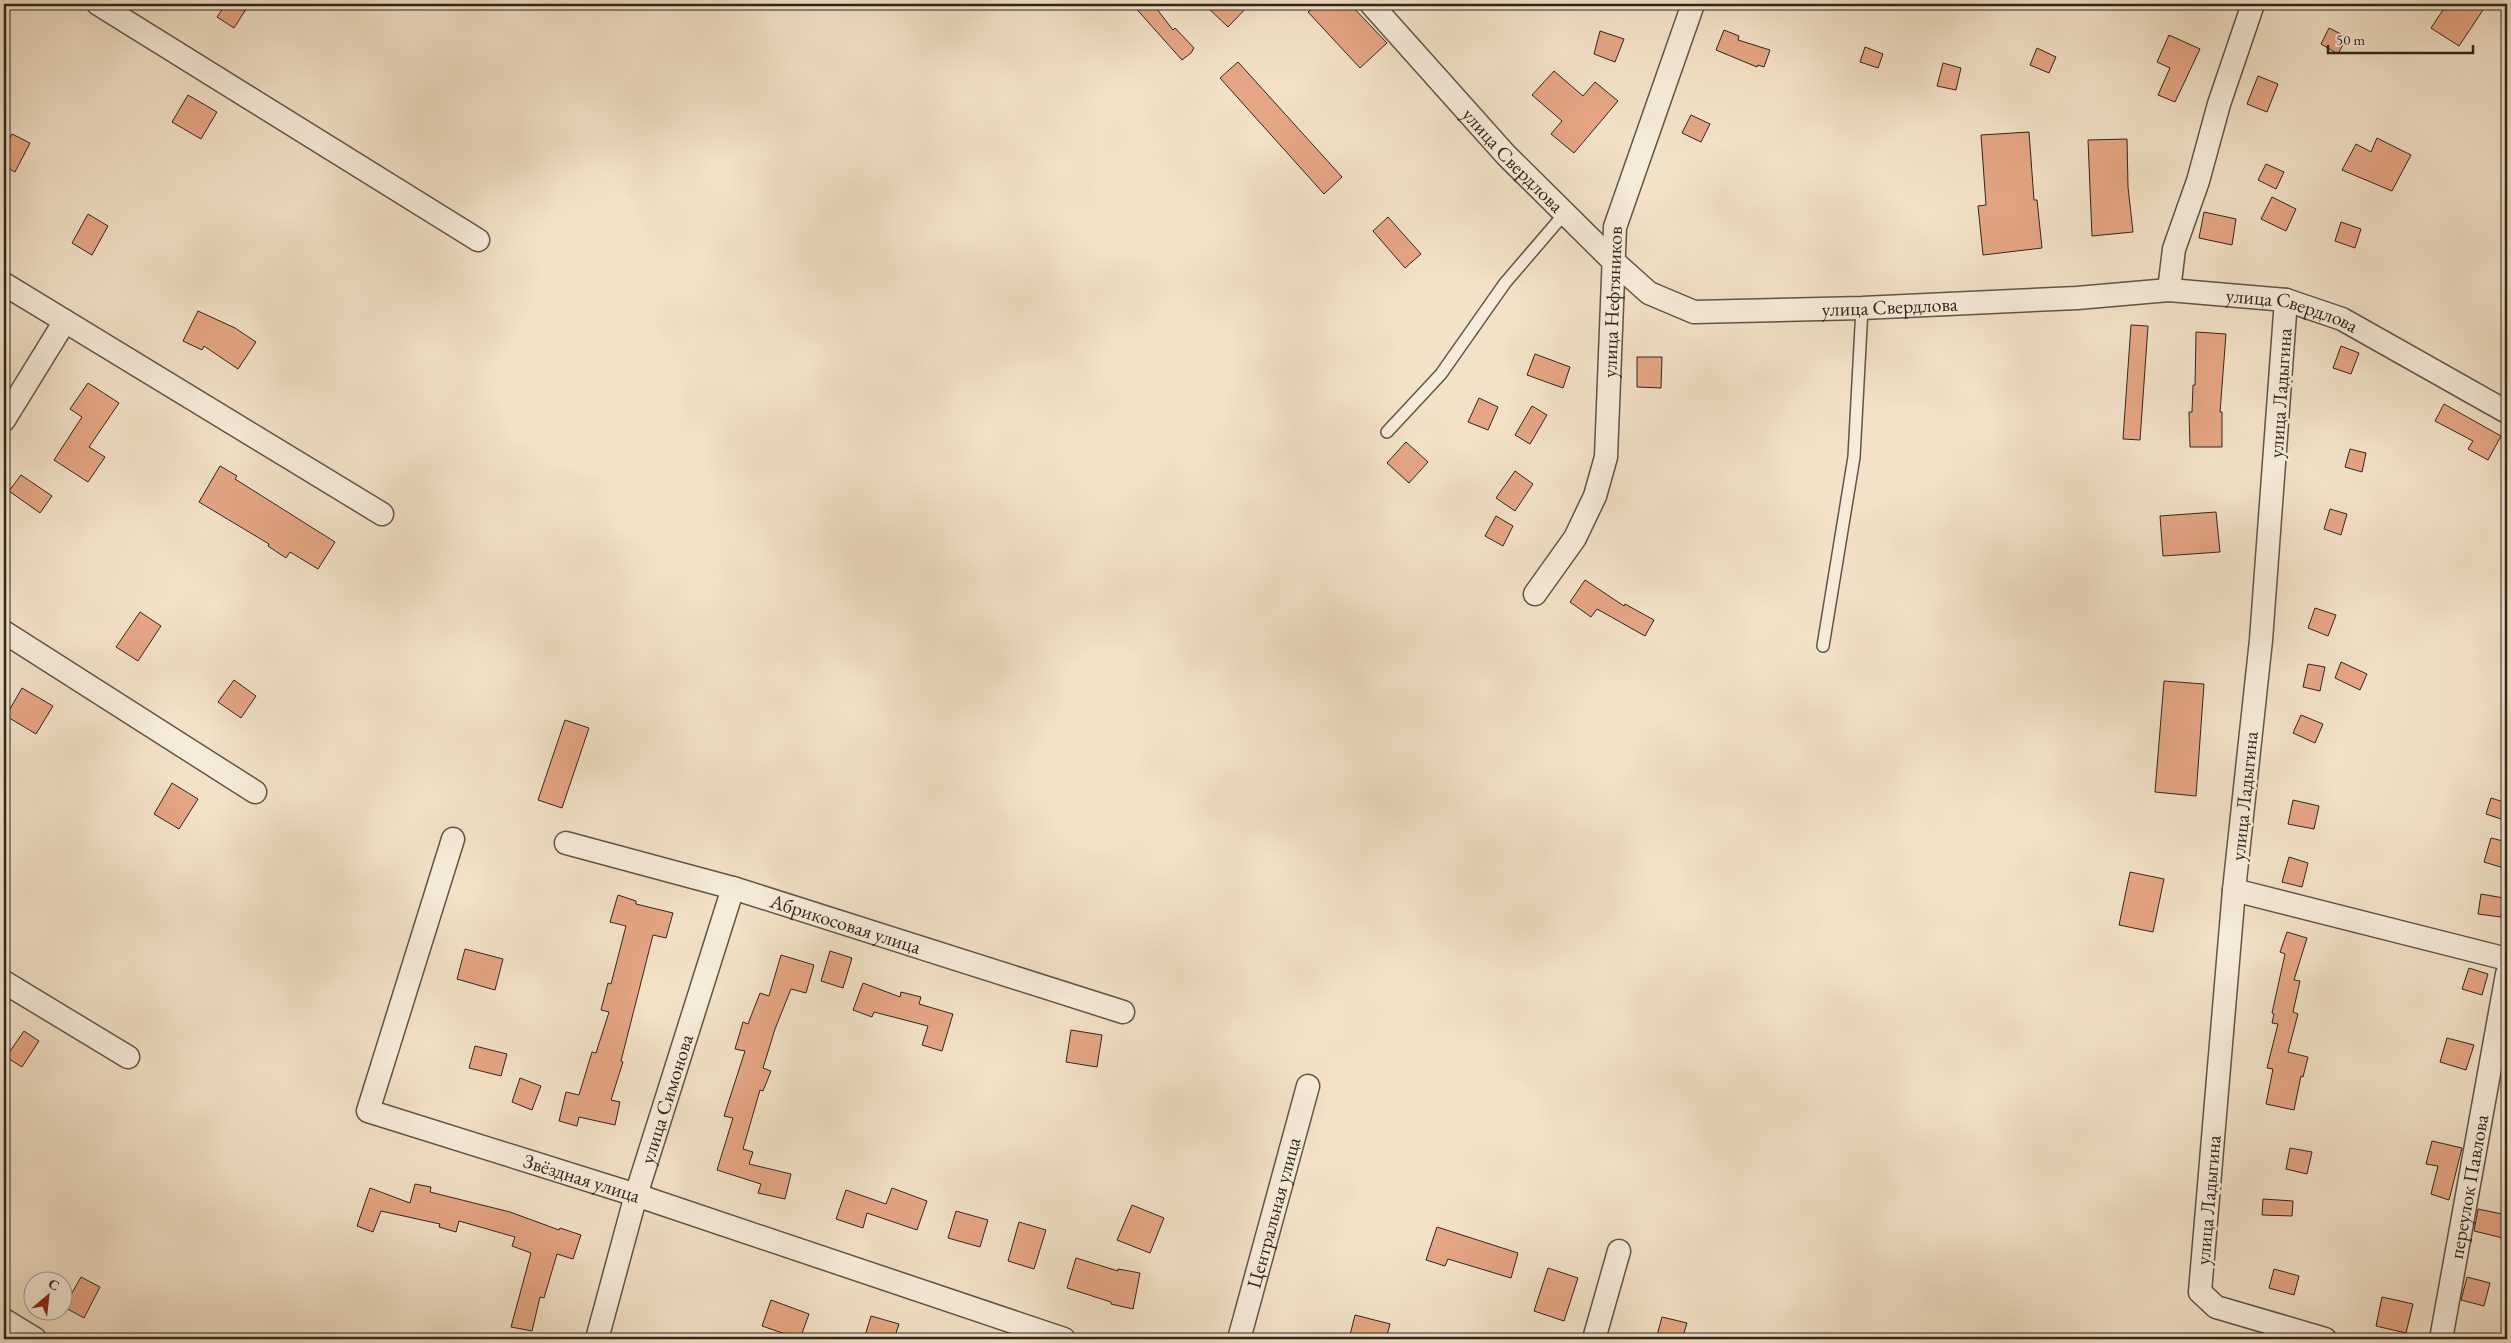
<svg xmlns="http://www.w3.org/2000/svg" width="2511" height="1343" viewBox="0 0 2511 1343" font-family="'EB Garamond',serif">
  <rect width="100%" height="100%" fill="#f3e2c8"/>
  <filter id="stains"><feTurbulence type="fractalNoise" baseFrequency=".004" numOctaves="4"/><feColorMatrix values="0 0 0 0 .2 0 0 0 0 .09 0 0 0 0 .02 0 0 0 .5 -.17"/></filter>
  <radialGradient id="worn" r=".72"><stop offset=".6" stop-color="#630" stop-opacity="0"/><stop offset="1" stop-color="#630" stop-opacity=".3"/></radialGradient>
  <!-- building -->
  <path fill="#e6a685" stroke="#2f261c" d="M226,4h12l8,5 -12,19 -17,-11z
    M1132,4h21l20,26 2,-2 19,20 -3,5 -9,7z
    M1204,4h46l-22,23z
    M1318,4h32l37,39 -27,25 -52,-56z
    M2447,4h40l-28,42 -28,-18z
    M2329,28l18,9 -9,17 -17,-10z
    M1724,30l15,6 -1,4 32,10 -6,17 -6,-2 -1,2 -41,-17z
    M1600,31l24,8 -9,23 -21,-8z
    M2169,35l31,14 -25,53 -17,-7 12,-27 -13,-6z
    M1865,47l18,7 -5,14 -18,-6z
    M2037,48l19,9 -7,16 -19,-8z
    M1238,62l104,115 -18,17 -104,-116z
    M1943,63l18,5 -5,22 -19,-4z
    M1554,71l29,25 12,-14 23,19 -44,52 -23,-19 11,-13 -30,-26z
    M2258,76l20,8 -11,28 -20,-8z
    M188,95l29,17 -16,27 -29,-17z
    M1691,115l19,9 -9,18 -19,-9z
    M2029,132l5,68h3l5,48 -59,7 -5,-49 8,-1 -5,-70z
    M12,134l18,9 -15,29 -11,-6v-18z
    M2377,138l34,17 -19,36 -50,-21 14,-26 15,8z
    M2127,139l1,48 5,45 -41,4 -4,-96z
    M2266,164l18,8 -8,17 -18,-9z
    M2272,197l24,12 -10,22 -25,-12z
    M2204,212l32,7 -4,26 -33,-7z
    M88,214l20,12 -16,29 -20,-12z
    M1388,217l33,37 -16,14 -32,-37z
    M2341,222l20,7 -6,19 -20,-7z
    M198,311l37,17 21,14 -18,27 -34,-23 -2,4 -19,-9z
    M2131,325l17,1 -8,114 -17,-1z
    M2196,332l30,2 -6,78h2v35h-32l-1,-35h3l1,-27h2z
    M2341,346l18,7 -8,21 -18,-6z
    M1535,354l35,13 -7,21 -36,-13z
    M1637,357h25l-1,31 -24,-1z
    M88,383l31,20 -30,44 16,10 -17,25 -34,-22 28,-43 -12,-8z
    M1479,398l19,9 -10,23 -20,-8z
    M2444,404l57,32 -13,24 -20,-11 5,-8 -38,-20z
    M1532,406l15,9 -17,29 -15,-9z
    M1406,442l22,20 -19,21 -22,-20z
    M2350,449l16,4 -4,19 -17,-5z
    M220,466l17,10 -2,3 100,63 -17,27 -28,-17 -4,6 -18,-12 1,-2 -70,-42z
    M1515,471l18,13 -18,27 -19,-13z
    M21,475l31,21 -12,17 -31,-22z
    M2330,509l17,5 -6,21 -17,-6z
    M2216,512l4,40 -57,4 -3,-40z
    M1496,516l17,10 -10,20 -18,-10z
    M1585,580l39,26 1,-2 29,16 -9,16 -48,-27 -6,8 -21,-15z
    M2315,608l21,7 -8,21 -20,-8z
    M140,612l21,14 -23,35 -22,-14z
    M2341,662l26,12 -7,16 -25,-12z
    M2308,664l17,3 -5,24 -17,-4z
    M234,680l22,16 -15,22 -23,-16z
    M2164,681l40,3 -8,112 -41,-4z
    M22,688l31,18 -17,28 -30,-18z
    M2301,715l22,9 -8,19 -22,-10z
    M565,720l24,8 -27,80 -24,-8z
    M172,783l26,16 -19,30 -25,-15z
    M2491,798l16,5v18l-21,-7z
    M2293,800l26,6 -5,23 -26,-5z
    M2491,838l16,4v27l-23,-7z
    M2289,857l19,6 -6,24 -20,-5z
    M2130,872l34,7 -11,53 -34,-7z
    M2481,894l23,4 -3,19 -23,-3z
    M618,895l18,6v3l37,9 -7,25 -13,-3 -32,126 2,1 -12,38 9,2 -5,23 -36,-8 -2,9 -18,-5 7,-29 13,3 13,-43 4,1 13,-41 -8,-2 7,-27 3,1 15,-58 -16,-4z
    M2287,932l20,6 -13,42 6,1 -7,31 5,2 -10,38 20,5 -5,20 -2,-1 -7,34 -28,-6 7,-35 -6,-1 11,-44 -6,-1 2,-9 -2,-1 13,-59 -5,-2z
    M465,949l38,10 -8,31 -38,-11z
    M830,951l22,7 -9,30 -22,-7z
    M781,955l33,10 -8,28 -15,-4 -16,40 -12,39 8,3 -8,20 -3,-1 -17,59 10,3 -4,12 42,10 -6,25 -27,-6 3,-9 -44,-14 16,-52 -9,-2 21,-65 -10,-2 8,-27 5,2 12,-31 9,3z
    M2469,968l19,6 -6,21 -20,-6z
    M863,983l37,14 1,-5 20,5 -2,7 34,10 -11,37 -20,-6 6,-19 -54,-14 -2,5 -19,-7z
    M1071,1030l31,5 -5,32 -31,-5z
    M24,1031l15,10 -17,26 -16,-10z
    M2447,1038l27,7 -8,25 -26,-8z
    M475,1046l32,8 -6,22 -32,-8z
    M520,1078l21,8 -9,24 -20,-8z
    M2432,1141l30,7 -13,52 -18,-6 7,-28 -12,-2z
    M2290,1148l22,4 -5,22 -21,-5z
    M415,1184l16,3 -1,5 80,20 49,18 1,-2 21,7 -8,24 -16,-5 -13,44 -4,-1 -8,34 -21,-4 20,-74 -19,-7 3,-9 -56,-16 -3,11 -17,-5 1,-3 -59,-13 -8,21 -16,-6 13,-38 40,15z
    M892,1188l35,13 -10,29 -50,-17 -4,15 -27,-9 10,-29 40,14z
    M2263,1199l30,2 -1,15 -30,-1z
    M1132,1205l32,13 -14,35 -33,-13z
    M2478,1209l29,6v24l-33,-8z
    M956,1211l32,9 -8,27 -32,-9z
    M1019,1222l27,8 -12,39 -26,-8z
    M1437,1227l81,26 -7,25 -63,-19 -3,7 -19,-6z
    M1076,1258l42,13v-2l22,4 -7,36 -22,-5v-2l-44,-14z
    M1548,1268l30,10 -14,43 -30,-10z
    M2274,1269l25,7 -5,19 -25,-7z
    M81,1277l19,10 -16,31 -20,-11z
    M2467,1277l23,6 -6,23 -23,-6z
    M2382,1297l31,7 -7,29 -30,-7z
    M771,1300l38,14 -9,25 -38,-13z
    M1355,1315l35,9 -4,15h-37z
    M871,1316l28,8 -5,15h-30z
    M1662,1317l25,6 -5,16h-26z"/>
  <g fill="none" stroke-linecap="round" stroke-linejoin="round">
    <defs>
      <path id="service" d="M1387,432l54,-58 64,-91 60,-70
        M1823,646l31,-189 8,-149"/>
      <g id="minor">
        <path d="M98,4l380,236"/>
        <path id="s1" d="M1371,4l135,151 106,105 37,33 45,19 168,-4 215,-10 92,-8 117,10 56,19 165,93"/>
        <path d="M4,284l378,230"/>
        <path d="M2169,290l5,-41 24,-68 21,-77 34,-100"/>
        <path d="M2286,300l-25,340 -27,250 -34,402 16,15 109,32"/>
        <path d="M4,420l61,-99"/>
        <path id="s2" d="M1535,594l40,-56 20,-42 11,-39 9,-230 78,-223"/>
        <path d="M4,632l251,160"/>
        <path id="s3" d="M453,839l-85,272 268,84 428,144"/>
        <path id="s4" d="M566,843l167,45 390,124"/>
        <path d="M2234,890l273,69"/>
        <path d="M4,982l124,75"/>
        <path d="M4,1320l31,19"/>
        <path id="s5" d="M597,1339l39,-144 97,-307"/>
        <path id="s6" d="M1239,1339l69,-253"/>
        <path d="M1594,1339l25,-88"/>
        <path id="s7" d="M2441,1339l66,-365"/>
      </g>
    </defs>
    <!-- service casing -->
    <use href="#service" stroke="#605547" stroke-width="14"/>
    <!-- minor casing -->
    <use href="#minor" stroke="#605547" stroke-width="25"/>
    <!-- service -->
    <use href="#service" stroke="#f7ecdb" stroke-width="11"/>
    <!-- minor -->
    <use href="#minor" stroke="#f7ecdb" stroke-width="22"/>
  </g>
  <g text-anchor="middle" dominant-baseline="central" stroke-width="5" stroke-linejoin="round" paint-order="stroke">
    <!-- street labels -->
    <g font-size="20" fill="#2f261c" stroke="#f7ecdb">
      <text stroke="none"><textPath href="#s1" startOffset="211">улица Свердлова</textPath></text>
      <text stroke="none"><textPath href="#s2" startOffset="311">улица Нефтяников</textPath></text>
      <text stroke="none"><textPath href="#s1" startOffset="646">улица Свердлова</textPath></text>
      <text stroke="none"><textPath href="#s1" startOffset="1051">улица Свердлова</textPath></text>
      <text transform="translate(2280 393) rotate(-86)">улица Ладыгина</text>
      <text transform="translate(2244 796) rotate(-84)">улица Ладыгина</text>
      <text stroke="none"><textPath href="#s4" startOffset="291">Абрикосовая улица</textPath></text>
      <text stroke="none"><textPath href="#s5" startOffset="250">улица Симонова</textPath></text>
      <text stroke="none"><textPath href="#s3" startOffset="509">Звёздная улица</textPath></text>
      <text stroke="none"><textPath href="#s7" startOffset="155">переулок Павлова</textPath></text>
      <text transform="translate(2208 1200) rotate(-85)">улица Ладыгина</text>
      <text stroke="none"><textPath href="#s6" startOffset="131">Центральная улица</textPath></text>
    </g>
  </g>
  <!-- margin -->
  <rect width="2511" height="1343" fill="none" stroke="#f3e2c8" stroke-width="20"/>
  <rect x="5" y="5" width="2501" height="1333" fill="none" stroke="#2f261c" stroke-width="2.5"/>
  <rect x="10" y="10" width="2491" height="1323" fill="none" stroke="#2f261c"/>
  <!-- north arrow -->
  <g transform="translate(48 1296) rotate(28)"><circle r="24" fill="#f7ecdb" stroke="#a79d8f"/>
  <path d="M0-4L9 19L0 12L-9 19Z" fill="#8f2418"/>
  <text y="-8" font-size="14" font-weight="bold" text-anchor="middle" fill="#2f261c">С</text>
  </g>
  <!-- scale -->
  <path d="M2328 45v8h145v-8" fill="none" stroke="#2f261c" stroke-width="2.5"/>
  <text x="2336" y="45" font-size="15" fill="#2f261c" stroke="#f7ecdb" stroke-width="4" paint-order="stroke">50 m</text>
  <rect width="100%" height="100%" filter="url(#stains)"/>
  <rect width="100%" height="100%" fill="url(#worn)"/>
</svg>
